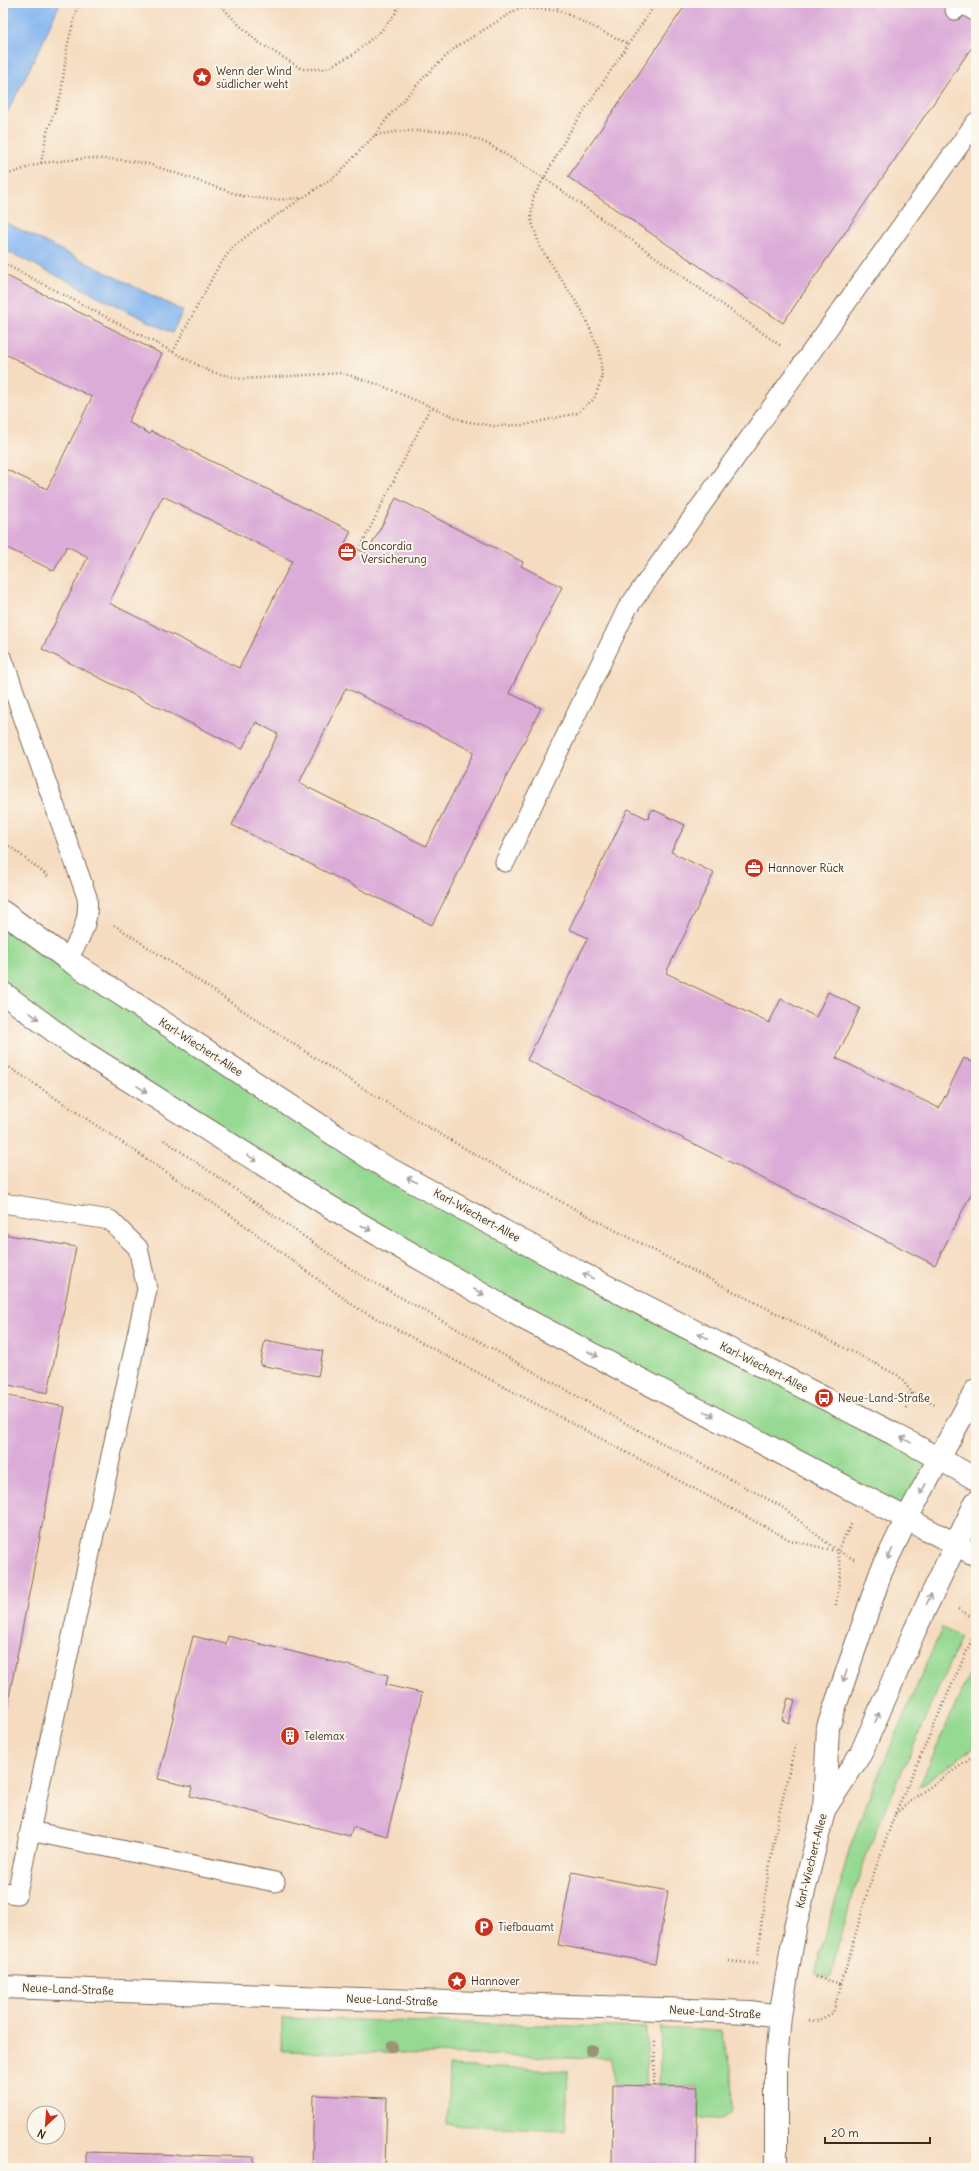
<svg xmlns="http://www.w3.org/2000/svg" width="979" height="2171" viewBox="0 0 979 2171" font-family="Delius,sans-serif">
  <rect width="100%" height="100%" fill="#fbf7ec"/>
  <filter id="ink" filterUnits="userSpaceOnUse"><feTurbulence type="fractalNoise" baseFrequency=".025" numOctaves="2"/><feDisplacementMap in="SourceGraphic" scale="8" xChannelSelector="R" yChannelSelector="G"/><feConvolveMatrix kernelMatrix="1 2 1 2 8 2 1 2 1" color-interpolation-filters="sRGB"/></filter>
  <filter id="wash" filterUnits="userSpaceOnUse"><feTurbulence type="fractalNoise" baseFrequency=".012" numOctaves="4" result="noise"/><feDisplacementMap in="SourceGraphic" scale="16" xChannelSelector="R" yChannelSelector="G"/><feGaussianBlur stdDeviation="0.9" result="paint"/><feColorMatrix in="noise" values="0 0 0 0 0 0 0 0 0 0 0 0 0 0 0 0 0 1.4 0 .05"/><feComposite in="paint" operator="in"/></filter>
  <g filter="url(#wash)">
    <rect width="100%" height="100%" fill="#f5dcc0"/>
    <!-- green -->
    <path fill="#96d992" stroke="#688258" d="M3,912l370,248 567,299 -33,59 -382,-199 -522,-326z
      M942,1628l19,9 -91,208 -21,62 -19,70 -15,-3 35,-127 21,-55z
      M976,1660v85l-57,42 56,-126z
      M282,2018l365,10 -1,58 -33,-1 -1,-27 -330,-7z
      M661,2028l61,3 9,36 1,43c-8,12 -22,8 -35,8l1,-31 -39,-1z
      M449,2066l119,5 -2,59 -119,-5z"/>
    <!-- water -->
    <path fill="#84b5f0" stroke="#607087" d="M3,3h57l-19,43 -38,75z
      M3,221l180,90 -11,22 -169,-84z"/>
    <g id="blocks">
      <!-- building -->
      <path fill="#dcacd8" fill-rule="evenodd" d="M687,3h258l31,21v17l-193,282 -215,-146z
        M3,274l159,80 -34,68 22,12 1,-3 200,100 -6,12 22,11 29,-56 127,64 -2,4 41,21 -53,106 32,15 -109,217 -200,-100 46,-91 -22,-12 -14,27 -200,-100 46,-92 -21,-11 -13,25 -51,-25v-78l44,21 45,-92 -89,-44zM163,496l129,65 -53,107 -130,-65zM346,688l128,64 -48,94 -127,-63z
        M628,809l20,10 4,-10 33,16 -14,27 43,21 -48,100 103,50 12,-24 35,18 12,-25 32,16 -24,50 103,50 25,-50 12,6v120l-41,81 -408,-205 61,-122 -19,-9z
        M3,1234l73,13 -28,146 -45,-9z
        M265,1340l58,11 -5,25 -58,-11z
        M3,1395l62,12 -58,301 -4,-1z
        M193,1636l33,8 2,-8 160,39 -2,10 36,8 -35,143 -34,-9 -3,9 -160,-40 2,-9 -34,-8z
        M788,1698l7,2 -6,23 -7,-3z
        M572,1872l96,19 -13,72 -97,-18z
        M613,2085l85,2 -2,81h-84z
        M314,2095l73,3 -2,70h-73z
        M86,2152l168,5v11h-168z"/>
    </g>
  </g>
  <g filter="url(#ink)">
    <use href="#blocks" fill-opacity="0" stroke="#7c6857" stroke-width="1"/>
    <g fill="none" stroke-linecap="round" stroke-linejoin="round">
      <defs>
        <path id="lane" d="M955,10l8,-6 13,8
          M3,660l84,237c3,24 -7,43 -20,62
          M505,862l122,-253 349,-487
          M3,1203l107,17 28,28 9,41 -117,542 245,51
          M3,1892l14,2 13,-63"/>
        <path id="street" d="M824,1810l37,-57 54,-123 61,-128
          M3,1987l747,25 30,4
          M776,2168v-108l4,-44 16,-93 28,-112 4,-84 53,-155 26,-54 69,-128"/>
        <path id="secondary" d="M3,912l64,47 306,201 208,113 313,161 82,45
          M3,993l71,53 258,162 193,111 451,236"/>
      </defs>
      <!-- lane casing -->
      <use href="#lane" stroke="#7c6857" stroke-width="21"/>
      <!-- street casing -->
      <use href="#street" stroke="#7c6857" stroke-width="24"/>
      <!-- secondary casing -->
      <use href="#secondary" stroke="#7c6857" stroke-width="24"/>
      <!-- path -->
      <path stroke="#7c6857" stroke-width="2.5" stroke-dasharray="1 3" stroke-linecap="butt" d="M219,3l16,18 23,21 44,27h23l27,-14 29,-24 14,-17 5,-11
        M556,3l3,7
        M375,135l14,-19 36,-40 31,-29 63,-39 40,2 69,34
        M41,163l6,-31 14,-38 6,-47 11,-44
        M3,176l38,-13 49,-5 33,2 26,4 93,32 31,4 29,-2
        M3,263l208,109 31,7 100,-6 38,12 84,36 30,5 31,-1 52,-12 17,-14 8,-21 -2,-26 -18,-41 -42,-64 -9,-28 2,-21 36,-65 87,-130
        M173,352l44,-83 15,-21 21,-17 84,-56 38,-40 27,-4h45l19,4 22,9 56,34 237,168
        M361,546l69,-138
        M3,841l46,36
        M114,925c73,47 144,97 217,143 182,116 377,209 568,308l14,18 22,11
        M3,1063l226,151 128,94 433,232 45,11
        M164,1140l193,133 288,161 136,72 56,45 17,8
        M887,1397l25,-3
        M906,1408l7,-14
        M836,1605l5,-37 -4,-17 15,-28
        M958,1609l18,10
        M895,1814l26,-21 55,-38
        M758,1954c7,-72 20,-142 38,-211
        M729,1961l29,3
        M816,1977l25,7
        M809,2021l6,1 18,-9 36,-126 26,-73 81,-184
        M654,2086l1,-47"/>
      <!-- lane -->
      <use href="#lane" stroke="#fff" stroke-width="19"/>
      <!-- street -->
      <use href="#street" stroke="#fff" stroke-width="22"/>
      <!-- secondary -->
      <use href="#secondary" stroke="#fff" stroke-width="22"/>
    </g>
    <!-- trees -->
    <g fill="#9b9277">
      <circle cx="392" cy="2046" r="6"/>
      <circle cx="591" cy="2050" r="6"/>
    </g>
    <!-- one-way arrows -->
    <defs><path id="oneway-shaft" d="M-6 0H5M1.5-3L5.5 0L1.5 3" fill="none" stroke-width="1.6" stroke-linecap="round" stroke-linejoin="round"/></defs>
    <g stroke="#a79f9a">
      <use href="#oneway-shaft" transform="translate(34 1016) rotate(36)"/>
      <use href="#oneway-shaft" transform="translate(142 1089) rotate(32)"/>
      <use href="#oneway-shaft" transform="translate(252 1158) rotate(32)"/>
      <use href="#oneway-shaft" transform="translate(412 1180) rotate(-153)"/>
      <use href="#oneway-shaft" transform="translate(366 1228) rotate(30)"/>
      <use href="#oneway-shaft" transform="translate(588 1276) rotate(-153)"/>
      <use href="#oneway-shaft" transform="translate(479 1292) rotate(30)"/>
      <use href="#oneway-shaft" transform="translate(703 1336) rotate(-153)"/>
      <use href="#oneway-shaft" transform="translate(593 1354) rotate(28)"/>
      <use href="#oneway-shaft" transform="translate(709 1414) rotate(28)"/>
      <use href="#oneway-shaft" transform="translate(906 1440) rotate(-151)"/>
      <use href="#oneway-shaft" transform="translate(923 1489) rotate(119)"/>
      <use href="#oneway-shaft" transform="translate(890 1554) rotate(116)"/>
      <use href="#oneway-shaft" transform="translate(929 1599) rotate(-65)"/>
      <use href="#oneway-shaft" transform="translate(845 1676) rotate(109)"/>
      <use href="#oneway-shaft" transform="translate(877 1718) rotate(-67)"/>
    </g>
  </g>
  <!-- icons -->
  <defs>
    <symbol id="sight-disc" viewBox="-11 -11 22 22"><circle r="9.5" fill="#c8321e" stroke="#fbf7ec"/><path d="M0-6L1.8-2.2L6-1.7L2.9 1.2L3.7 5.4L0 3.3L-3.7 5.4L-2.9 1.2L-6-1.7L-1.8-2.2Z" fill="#fff"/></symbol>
    <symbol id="office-disc" viewBox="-11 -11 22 22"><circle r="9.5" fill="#c8321e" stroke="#fbf7ec"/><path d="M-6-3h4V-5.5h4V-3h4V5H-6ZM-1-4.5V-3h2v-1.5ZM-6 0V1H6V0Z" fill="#fff"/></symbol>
    <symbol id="bus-disc" viewBox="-11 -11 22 22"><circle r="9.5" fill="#c8321e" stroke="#fbf7ec"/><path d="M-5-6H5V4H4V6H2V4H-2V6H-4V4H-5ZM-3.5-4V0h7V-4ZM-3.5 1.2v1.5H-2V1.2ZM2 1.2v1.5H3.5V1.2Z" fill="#fff"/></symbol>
    <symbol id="building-disc" viewBox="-11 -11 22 22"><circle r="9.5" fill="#c8321e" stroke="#fbf7ec"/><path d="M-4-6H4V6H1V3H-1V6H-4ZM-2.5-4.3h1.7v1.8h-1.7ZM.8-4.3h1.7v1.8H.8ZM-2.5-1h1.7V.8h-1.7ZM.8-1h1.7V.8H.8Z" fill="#fff"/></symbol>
    <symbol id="parking-disc" viewBox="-11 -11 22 22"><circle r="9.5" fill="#c8321e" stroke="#fbf7ec"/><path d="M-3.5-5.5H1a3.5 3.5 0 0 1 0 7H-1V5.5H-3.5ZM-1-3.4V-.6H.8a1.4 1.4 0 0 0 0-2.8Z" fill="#fff"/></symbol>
  </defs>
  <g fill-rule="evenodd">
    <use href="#sight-disc" x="191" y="66" width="22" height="22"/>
    <use href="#office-disc" x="336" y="541" width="22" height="22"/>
    <use href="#office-disc" x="743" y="857" width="22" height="22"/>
    <use href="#bus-disc" x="813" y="1387" width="22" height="22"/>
    <use href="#building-disc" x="279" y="1725" width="22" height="22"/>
    <use href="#parking-disc" x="473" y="1916" width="22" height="22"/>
    <use href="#sight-disc" x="446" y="1970" width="22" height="22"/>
  </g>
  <g text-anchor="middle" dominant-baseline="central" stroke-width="4" stroke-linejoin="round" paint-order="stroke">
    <!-- poi labels -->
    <g font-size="11" fill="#3b2a1e" stroke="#fbf7ec" text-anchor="start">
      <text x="216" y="71">Wenn der Wind<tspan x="216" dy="13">südlicher weht</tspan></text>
      <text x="361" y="546">Concordia<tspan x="361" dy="13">Versicherung</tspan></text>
      <text x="768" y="868">Hannover Rück</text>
      <text x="838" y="1398">Neue-Land-Straße</text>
      <text x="304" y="1736">Telemax</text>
      <text x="498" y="1927">Tiefbauamt</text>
      <text x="471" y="1981">Hannover</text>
    </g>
    <!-- street labels -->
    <g font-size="11" fill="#3b2a1e" stroke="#fbf7ec">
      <text transform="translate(201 1047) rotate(33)">Karl-Wiechert-Allee</text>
      <text transform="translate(477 1215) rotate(29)">Karl-Wiechert-Allee</text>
      <text transform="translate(764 1367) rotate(27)">Karl-Wiechert-Allee</text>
      <text transform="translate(811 1861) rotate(-76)">Karl-Wiechert-Allee</text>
      <text transform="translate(68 1989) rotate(2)">Neue-Land-Straße</text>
      <text transform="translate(392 2000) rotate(2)">Neue-Land-Straße</text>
      <text transform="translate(715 2012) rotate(3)">Neue-Land-Straße</text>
    </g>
  </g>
  <!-- margin -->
  <rect width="979" height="2171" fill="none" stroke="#fbf7ec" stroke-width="16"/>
  <!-- north arrow -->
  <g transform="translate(46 2125) rotate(206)"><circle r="19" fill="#fbf7ec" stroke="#aea59a"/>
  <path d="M0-3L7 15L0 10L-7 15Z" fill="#c8321e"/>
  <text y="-6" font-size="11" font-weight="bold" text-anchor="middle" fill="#3b2a1e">N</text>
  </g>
  <!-- scale -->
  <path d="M825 2137v6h105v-6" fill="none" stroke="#3b2a1e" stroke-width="2"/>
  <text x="831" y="2137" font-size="12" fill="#3b2a1e" stroke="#fbf7ec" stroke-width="3" paint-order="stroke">20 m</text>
</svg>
